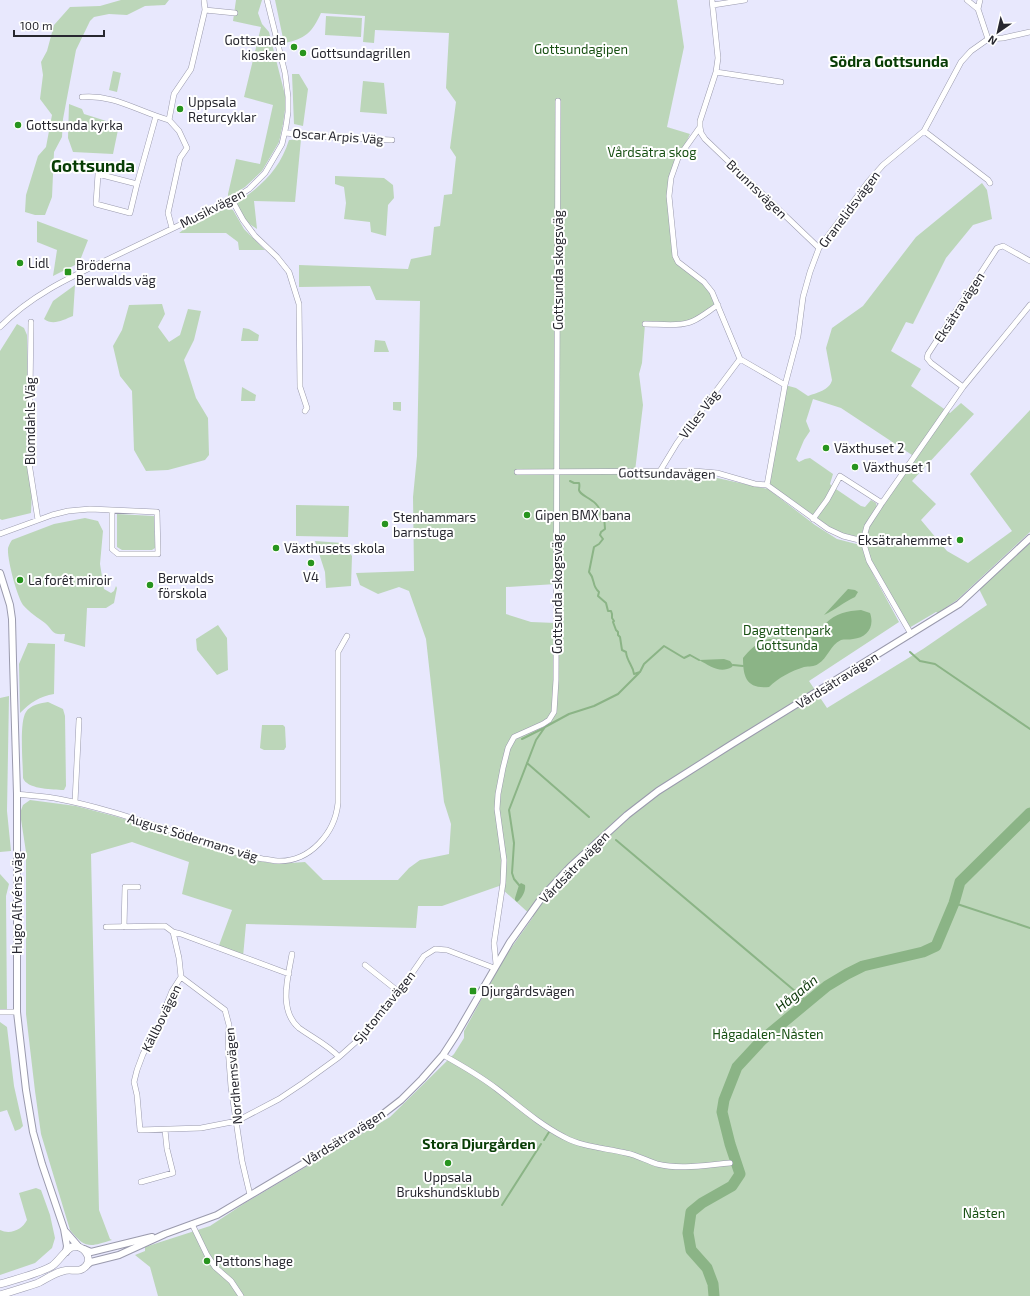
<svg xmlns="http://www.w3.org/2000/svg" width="1030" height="1296" viewBox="0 0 1030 1296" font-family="'Exo 2',sans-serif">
  <rect width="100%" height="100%" fill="#e8e8fd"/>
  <!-- green -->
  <path fill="#bcd6b9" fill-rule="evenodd" d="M121,0h48l-4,5 -20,1 -18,9 -18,-1 -15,3 -4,4 -14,29 -13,69 -1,18 -8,15 -2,45 -7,18h-10l-10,-3 1,-17 12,-39 8,-9 6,-32 -12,-16 3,-24 -2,-13 6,-11 7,-26 16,-18 30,-1z
    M236,0h26l-4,13 4,11 7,8 16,63v15l-2,14 -4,18 -17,29 -17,16 -17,11v-4l8,-35 24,5 13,-59 -29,-8 17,-70 -28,-6z
    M275,0h402l7,47 -17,80 23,7 -8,17 -13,36 6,69 29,26 14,23 -30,18 -43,1 -3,39 -3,11 4,31 -8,66 25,3h39l69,15 47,36 22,14 27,7 3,-20 48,-69 -74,-49 -28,-9 -7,22 4,10 -6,9 -8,19 3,3 6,-3 5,-1 23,16 -3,10 3,3 28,19 4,1 6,-7 5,3 1,4c-7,10 -12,24 -21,33l-13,-4 -76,-51 18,-100 11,3 12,8c8,-3 22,-6 24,-16l-6,-32 6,-20 31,-22 53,-69 66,-54 5,7 5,29 -19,6 -27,33 -33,66 -7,-2 -15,29 30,18 -10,17 39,27 11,-10 13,11 -62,67 24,23 -15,16 26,31 21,12 44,-32 -42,-57 60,-64v122l-73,68 -19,13 -2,-1 -27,16 -39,-64 4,12 25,46 -90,59 18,27 96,-59 64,-44 -8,-16 51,-46v753h-872l-8,-29 -15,-12 10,-4v-4l65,-21 35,-23 145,-86 64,-63 10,-16v-7l40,-73 29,-41 -32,-29 1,-3 -60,21h-24l-2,22 -170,-4 -3,33 -25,-9 14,-38 -50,-16 7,-32 -57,-20 -41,12 8,356 11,29 2,1c-22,7 -27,9 -42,-10l-29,-96 -6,-43 -9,-77v-162l-6,-39 3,-8 7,-5 46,6 42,11 131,42 27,5 29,-2 18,18h75l11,-12 11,-8 29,-6 2,-30 -7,-22 -18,-163 -17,-48 -10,-4 -21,7 -18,-9 -4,-12 58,-2 -1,-74 4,-41 3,-155 -44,-1 -6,-14 -71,1v-22l109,4 3,-10 20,-4 3,-28 6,-1 4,-31 8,-1 4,-37 -6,-9 6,-46 -10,-14 3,-55 -74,-3 -1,13 -11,-1 2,-26 -44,-3c-9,20 -16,26 -37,30zM556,584v39l-25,-1 -25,-8v-27z
    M326,16l36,2 -1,19 -36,-2z
    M113,71l8,2 -4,19 -8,-2z
    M292,74h7l9,15 -5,37 -9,-2z
    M363,81l21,2 3,31 -27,-2z
    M69,104l13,5 2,5 35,11 -6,29 -40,-2 -5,-14z
    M301,139l-6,63 -41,-1 3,28 -14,-9 -7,-17c25,-16 44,-34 53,-63z
    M335,176l49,2 9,7 1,13 -6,7 -2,31 -15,-4 -1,-10 -26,-3 2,-16 -2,-16 -9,-3z
    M227,208l6,2 11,19 21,21h-26l-1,-8 -12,-9h-47l12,-9z
    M37,221l51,19 -9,23 -26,13 4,-26 -20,-8z
    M75,285l-2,31c-10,4 -20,10 -29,3l9,-18z
    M162,304l3,10 -7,13 11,15 11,-7 8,-26 13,2 -7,29 -10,20 12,38 12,20 1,37 -4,5 -37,10 -22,1 -12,-21 -2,-59 -12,-15 -7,-30 9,-16 7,-25z
    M17,324l7,4 3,7 2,128 3,26 -1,24 -29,7 -2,-1v-168z
    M243,328l6,1 10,6 -1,6h-17z
    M375,340l10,1 4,11h-15z
    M242,387l14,8 -1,6h-14z
    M393,402h8v9l-8,-1z
    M296,505l53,1 -1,31 -52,-1z
    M117,514l37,2 1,32 -3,2h-30l-5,-3z
    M85,518l13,3 5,10 -3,33 4,25 7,4 3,-2 2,-5 1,2 -3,15 -8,5h-19l-2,39 -21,-6 1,-7c-14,1 -11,-3 -20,-11 -7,-5 -16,-11 -22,-18 -6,-9 -16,-45 -15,-57 1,-3 2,-5 4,-8l42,-16z
    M315,541l27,2 10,13 -1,30 -25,2 -1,-16z
    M218,625l9,13 1,32 -11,5 -20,-25 -1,-11z
    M28,643l27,1 -1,50c-14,2 -24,9 -34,19l-1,-49z
    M9,696l-2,115 4,40 -11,1v-154z
    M48,702l15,7 2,7 1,70 -2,4h-3c-11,-1 -34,-1 -38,-12 0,-14 -4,-56 3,-66 4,-7 15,-9 22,-10z
    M262,725h21l2,2 1,20 -2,3h-20l-4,-2z
    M0,874l9,10 -3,12 1,116h-7z
    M0,1022l7,5 7,59 9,40 -3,3 -5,2 -8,-21 -7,2z
    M36,1188l5,2 9,25 5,23 -3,10 -17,15 -35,12v-45c10,5 22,0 27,-10l-8,-27z"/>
  <!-- water -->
  <path fill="#8bb486" d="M848,589l7,1 3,2 -3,5c-11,5 -20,13 -31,18z
    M861,610l9,3c5,14 -3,25 -17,26 -4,1 -9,0 -12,1 -11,5 -13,18 -23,24 -4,3 -9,2 -14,3 -13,4 -26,11 -35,20 -22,2 -26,-9 -26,-29 11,-13 21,-22 39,-19 10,1 17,5 27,0 7,-4 11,-9 16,-15 11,-11 22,-13 36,-14z
    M724,659l6,2 3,4 -1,2c-12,7 -22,-1 -33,-7z
    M521,883l4,2c1,6 -3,13 -8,17l-2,-2v-2l4,-13z"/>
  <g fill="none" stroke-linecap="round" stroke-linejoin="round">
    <!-- stream -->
    <path stroke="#8bb486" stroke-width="2" d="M570,481l4,2h5c1,2 0,5 0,7 1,7 20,9 22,24l3,2 1,13 -4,3 -1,3 3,4 -4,5 -5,3 -5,25c7,8 2,13 10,20l-1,4 8,7 2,8h3l1,3v4l2,3 -1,1 3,8 2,2v3l2,2 2,13 4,2c1,10 7,13 8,22l6,-2 4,-8 20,-18 20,12 6,-3 9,5
      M910,652l10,9 15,3 95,65
      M733,665l10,1
      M522,739l22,-11
      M527,763l62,54
      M616,840l192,162
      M519,885l-5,-6 -2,-6 2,-30 -5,-33 27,-70 9,-13 24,-13 25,-8 24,-12 21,-21
      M954,903l76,25
      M544,1140l5,-8
      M502,1205l39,-61"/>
    <!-- river -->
    <path stroke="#8bb486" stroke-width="11" d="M714,1296l-1,-12 -6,-16 -16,-18 -3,-17 3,-21 11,-9 30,-17 8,-12 -10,-30 -8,-32 2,-12 13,-33 25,-27 65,-54 20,-12 16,-8 60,-14 13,-6 18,-43 6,-21 70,-69"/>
    <defs>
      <path id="minor" d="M204,0l1,10
        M712,0l6,58 -2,14 -16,49v6l-22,31 -7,20 -2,18 6,60 3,6 26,20 8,10 28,67 45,26
        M967,0l11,9 10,30
        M713,5l32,-5
        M978,9l2,-9
        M716,72l65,10
        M82,97c32,-3 57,15 87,23l5,-26 17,-25 14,-59 30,3
        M169,120l10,11 8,17 -7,10 -12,55 4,15
        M700,127l1,6 4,6 114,109
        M924,131l64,49 2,3
        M285,133l42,4 65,3
        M98,174l39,10 -7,29 -34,-9z
        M137,184l19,-68
        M232,200l11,20 12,16 22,21 12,15 10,32 1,83 7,21 -2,3
        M31,322l-2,141 9,57
        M645,324c15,0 35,3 48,-3 9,-4 17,-11 25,-16
        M0,327c32,-33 73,-51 113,-70 40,-19 79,-38 119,-57l17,-11 16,-16 17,-29 4,-18 2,-14v-15l-3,-24 -18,-73
        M963,387l-32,-24 -4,-5 1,-4 69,-106 6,-2 27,15
        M660,471l17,-28 63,-84
        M517,472l177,-1 23,2 38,11 12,1 61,44 15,7 20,5 6,20 42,73
        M767,485l18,-100 13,-49 5,-39 7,-25 9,-24 49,-66 15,-17 41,-34 37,-69 10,-11 17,-12 15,-1 27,-6
        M813,519l14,-19 13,-24 42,27
        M0,534l52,-19 16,-4 22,-2 67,3 1,42h-40l-6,-5v-38
        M863,541l4,-15 15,-23 67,-96 14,-20 67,-82
        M17,794c14,2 28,2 42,5 42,8 82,22 123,35 27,9 53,20 81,25 5,0 10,2 15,2 32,1 57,-28 60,-58v-151l9,-16
        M75,802l4,-82
        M106,927l59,-1 8,6
        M124,927l1,-40h13
        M292,954c-4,23 -14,56 7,74 14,10 29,17 40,29
        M496,964l-2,-21 9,-60 1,-23 -7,-51 1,-15 5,-26 5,-20 6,-11 29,-13 6,-4 5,-8 2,-32 2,-579
        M365,965l34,27
        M289,974l-108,-40 -8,-2 6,26 2,19 -9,14 -14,35 -15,28 -6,16 -3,12 3,13 3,35 61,-2 36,-7 42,-22 24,-16 36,-26 28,-25 32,-40 25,-36 11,-7 12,1 47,18
        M181,977l44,33 4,15 -1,22 3,40 11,74 8,34
        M0,1012h17
        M443,1055c18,10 37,21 54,34 22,17 42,35 67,48 18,10 41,11 62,16 11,2 21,8 31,11 24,6 49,1 73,-1
        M141,1182l32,-9 -6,-24 -2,-19
        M192,1224l15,31 8,12 16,14 10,15"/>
      <path id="tertiary" d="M0,573l10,32 2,14 1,41 4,134v218l9,78 7,42 9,32 22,65 3,17 -1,6
        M66,1232l13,15
        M84,1249l7,3 61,-15
        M86,1266l5,-4 28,-7 46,-21 52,-19 153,-91 31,-24 21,-21 21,-24 13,-20 54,-93 33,-46 27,-29 57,-52 31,-24 74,-47 227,-140 71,-66"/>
      <path id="secondary" d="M0,1284c16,-5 38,-10 52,-18 7,-5 13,-16 20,-19 11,-3 21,10 14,19 -7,8 -15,2 -23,5 -9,2 -17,8 -25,12 -12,4 -25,8 -38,12"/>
    </defs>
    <!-- minor casing -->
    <use href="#minor" stroke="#9a9aad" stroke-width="6"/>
    <!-- tertiary casing -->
    <use href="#tertiary" stroke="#9a9aad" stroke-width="8"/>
    <!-- secondary casing -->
    <use href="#secondary" stroke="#9a9aad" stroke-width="8"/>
    <!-- minor -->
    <use href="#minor" stroke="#fff" stroke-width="5"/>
    <!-- tertiary -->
    <use href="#tertiary" stroke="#fff" stroke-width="6"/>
    <!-- secondary -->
    <use href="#secondary" stroke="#fff" stroke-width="7"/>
  </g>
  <!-- markers -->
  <g fill="#27941e" stroke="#fff" stroke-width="1.5">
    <circle cx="294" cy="47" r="4"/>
    <circle cx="303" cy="53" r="4"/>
    <circle cx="180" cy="109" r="4"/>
    <circle cx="18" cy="125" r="4"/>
    <circle cx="20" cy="263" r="4"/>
    <rect x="64" y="268" width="8" height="8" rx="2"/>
    <circle cx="826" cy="448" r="4"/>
    <circle cx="855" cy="467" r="4"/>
    <circle cx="527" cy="515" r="4"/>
    <circle cx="385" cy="524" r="4"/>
    <circle cx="960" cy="540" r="4"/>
    <circle cx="276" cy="548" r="4"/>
    <circle cx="311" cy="563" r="4"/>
    <circle cx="20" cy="580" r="4"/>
    <circle cx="150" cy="585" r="4"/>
    <rect x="469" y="987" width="8" height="8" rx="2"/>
    <circle cx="448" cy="1163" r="4"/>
    <circle cx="207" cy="1261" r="4"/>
  </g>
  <g text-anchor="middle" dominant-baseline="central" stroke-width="4" stroke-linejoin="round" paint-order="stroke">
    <!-- poi labels -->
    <g font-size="13" fill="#27272f" stroke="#fff" text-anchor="start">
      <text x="286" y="40" text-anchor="end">Gottsunda<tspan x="286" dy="15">kiosken</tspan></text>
      <text x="311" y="53">Gottsundagrillen</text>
      <text x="188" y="102">Uppsala<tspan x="188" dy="15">Returcyklar</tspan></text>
      <text x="26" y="125">Gottsunda kyrka</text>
      <text x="28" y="263">Lidl</text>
      <text x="76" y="265">Bröderna<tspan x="76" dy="15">Berwalds väg</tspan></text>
      <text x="834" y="448">Växthuset 2</text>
      <text x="863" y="467">Växthuset 1</text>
      <text x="535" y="515">Gipen BMX bana</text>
      <text x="393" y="517">Stenhammars<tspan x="393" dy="15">barnstuga</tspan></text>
      <text x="952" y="540" text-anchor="end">Eksätrahemmet</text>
      <text x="284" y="548">Växthusets skola</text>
      <text x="311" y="577" text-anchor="middle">V4</text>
      <text x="158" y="578">Berwalds<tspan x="158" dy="15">förskola</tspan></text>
      <text x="28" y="580">La forêt miroir</text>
      <text x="481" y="991">Djurgårdsvägen</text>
      <text x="448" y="1177" text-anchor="middle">Uppsala<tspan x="448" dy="15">Brukshundsklubb</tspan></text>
      <text x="215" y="1261">Pattons hage</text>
    </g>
    <!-- park labels -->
    <g font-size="13" fill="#185013" stroke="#fff">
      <text x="581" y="49">Gottsundagipen</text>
      <text x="652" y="152">Vårdsätra skog</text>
      <text x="787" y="630">Dagvattenpark<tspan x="787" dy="15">Gottsunda</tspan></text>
      <text x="768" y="1034">Hågadalen-Nåsten</text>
      <text x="984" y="1213">Nåsten</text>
    </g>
    <!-- street labels -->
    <g font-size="13" fill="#27272f" stroke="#fff">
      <text transform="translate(338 136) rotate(4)">Oscar Arpis Väg</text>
      <text transform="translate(757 189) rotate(44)">Brunnsvägen</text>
      <text transform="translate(212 208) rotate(-27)">Musikvägen</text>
      <text transform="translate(849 209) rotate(-53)">Granelidsvägen</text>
      <text transform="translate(558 270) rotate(-90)">Gottsunda skogsväg</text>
      <text transform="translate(959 307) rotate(-57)">Eksätravägen</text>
      <text transform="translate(699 414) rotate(-53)">Villes Väg</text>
      <text transform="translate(30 421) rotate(-90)">Blomdahls Väg</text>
      <text transform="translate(667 473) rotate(1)">Gottsundavägen</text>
      <text transform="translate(557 594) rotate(-90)">Gottsunda skogsväg</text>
      <text transform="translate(837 680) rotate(-32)">Vårdsätravägen</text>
      <text transform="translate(193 837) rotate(17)">August Södermans väg</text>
      <text transform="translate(574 867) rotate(-46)">Vårdsätravägen</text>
      <text transform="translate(17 903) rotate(-90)">Hugo Alfvéns väg</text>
      <text transform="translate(384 1007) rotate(-51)">Sjutomtavägen</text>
      <text transform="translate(161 1018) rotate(-64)">Källbovägen</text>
      <text transform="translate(233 1076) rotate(-95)">Nordhemsvägen</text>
      <text transform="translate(344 1137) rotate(-32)">Vårdsätravägen</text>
    </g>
    <!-- water labels -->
    <g font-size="14" font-style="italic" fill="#0b3608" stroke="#fff">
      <text transform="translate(796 993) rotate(-39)">Hågaån</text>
    </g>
    <!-- neighbourhood labels -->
    <g font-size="14" font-weight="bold" fill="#083d05" stroke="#fff">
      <text x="479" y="1143">Stora Djurgården</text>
    </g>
    <!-- quarter labels -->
    <g font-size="15" font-weight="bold" fill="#083d05" stroke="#fff">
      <text x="889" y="61">Södra Gottsunda</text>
    </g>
    <!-- district labels -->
    <g font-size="17" font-weight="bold" fill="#083d05" stroke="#fff">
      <text x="93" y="165">Gottsunda</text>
    </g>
  </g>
  <!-- north arrow -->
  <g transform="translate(998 32) rotate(214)" stroke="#ffffff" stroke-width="3" paint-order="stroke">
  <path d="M0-3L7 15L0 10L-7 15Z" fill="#27272f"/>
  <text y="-6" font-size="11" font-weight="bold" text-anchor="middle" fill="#27272f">N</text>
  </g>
  <!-- scale -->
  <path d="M14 30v6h90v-6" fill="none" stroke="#27272f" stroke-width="2"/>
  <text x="20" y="30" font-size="12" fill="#27272f" stroke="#ffffff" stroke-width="3" paint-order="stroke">100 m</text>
</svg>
